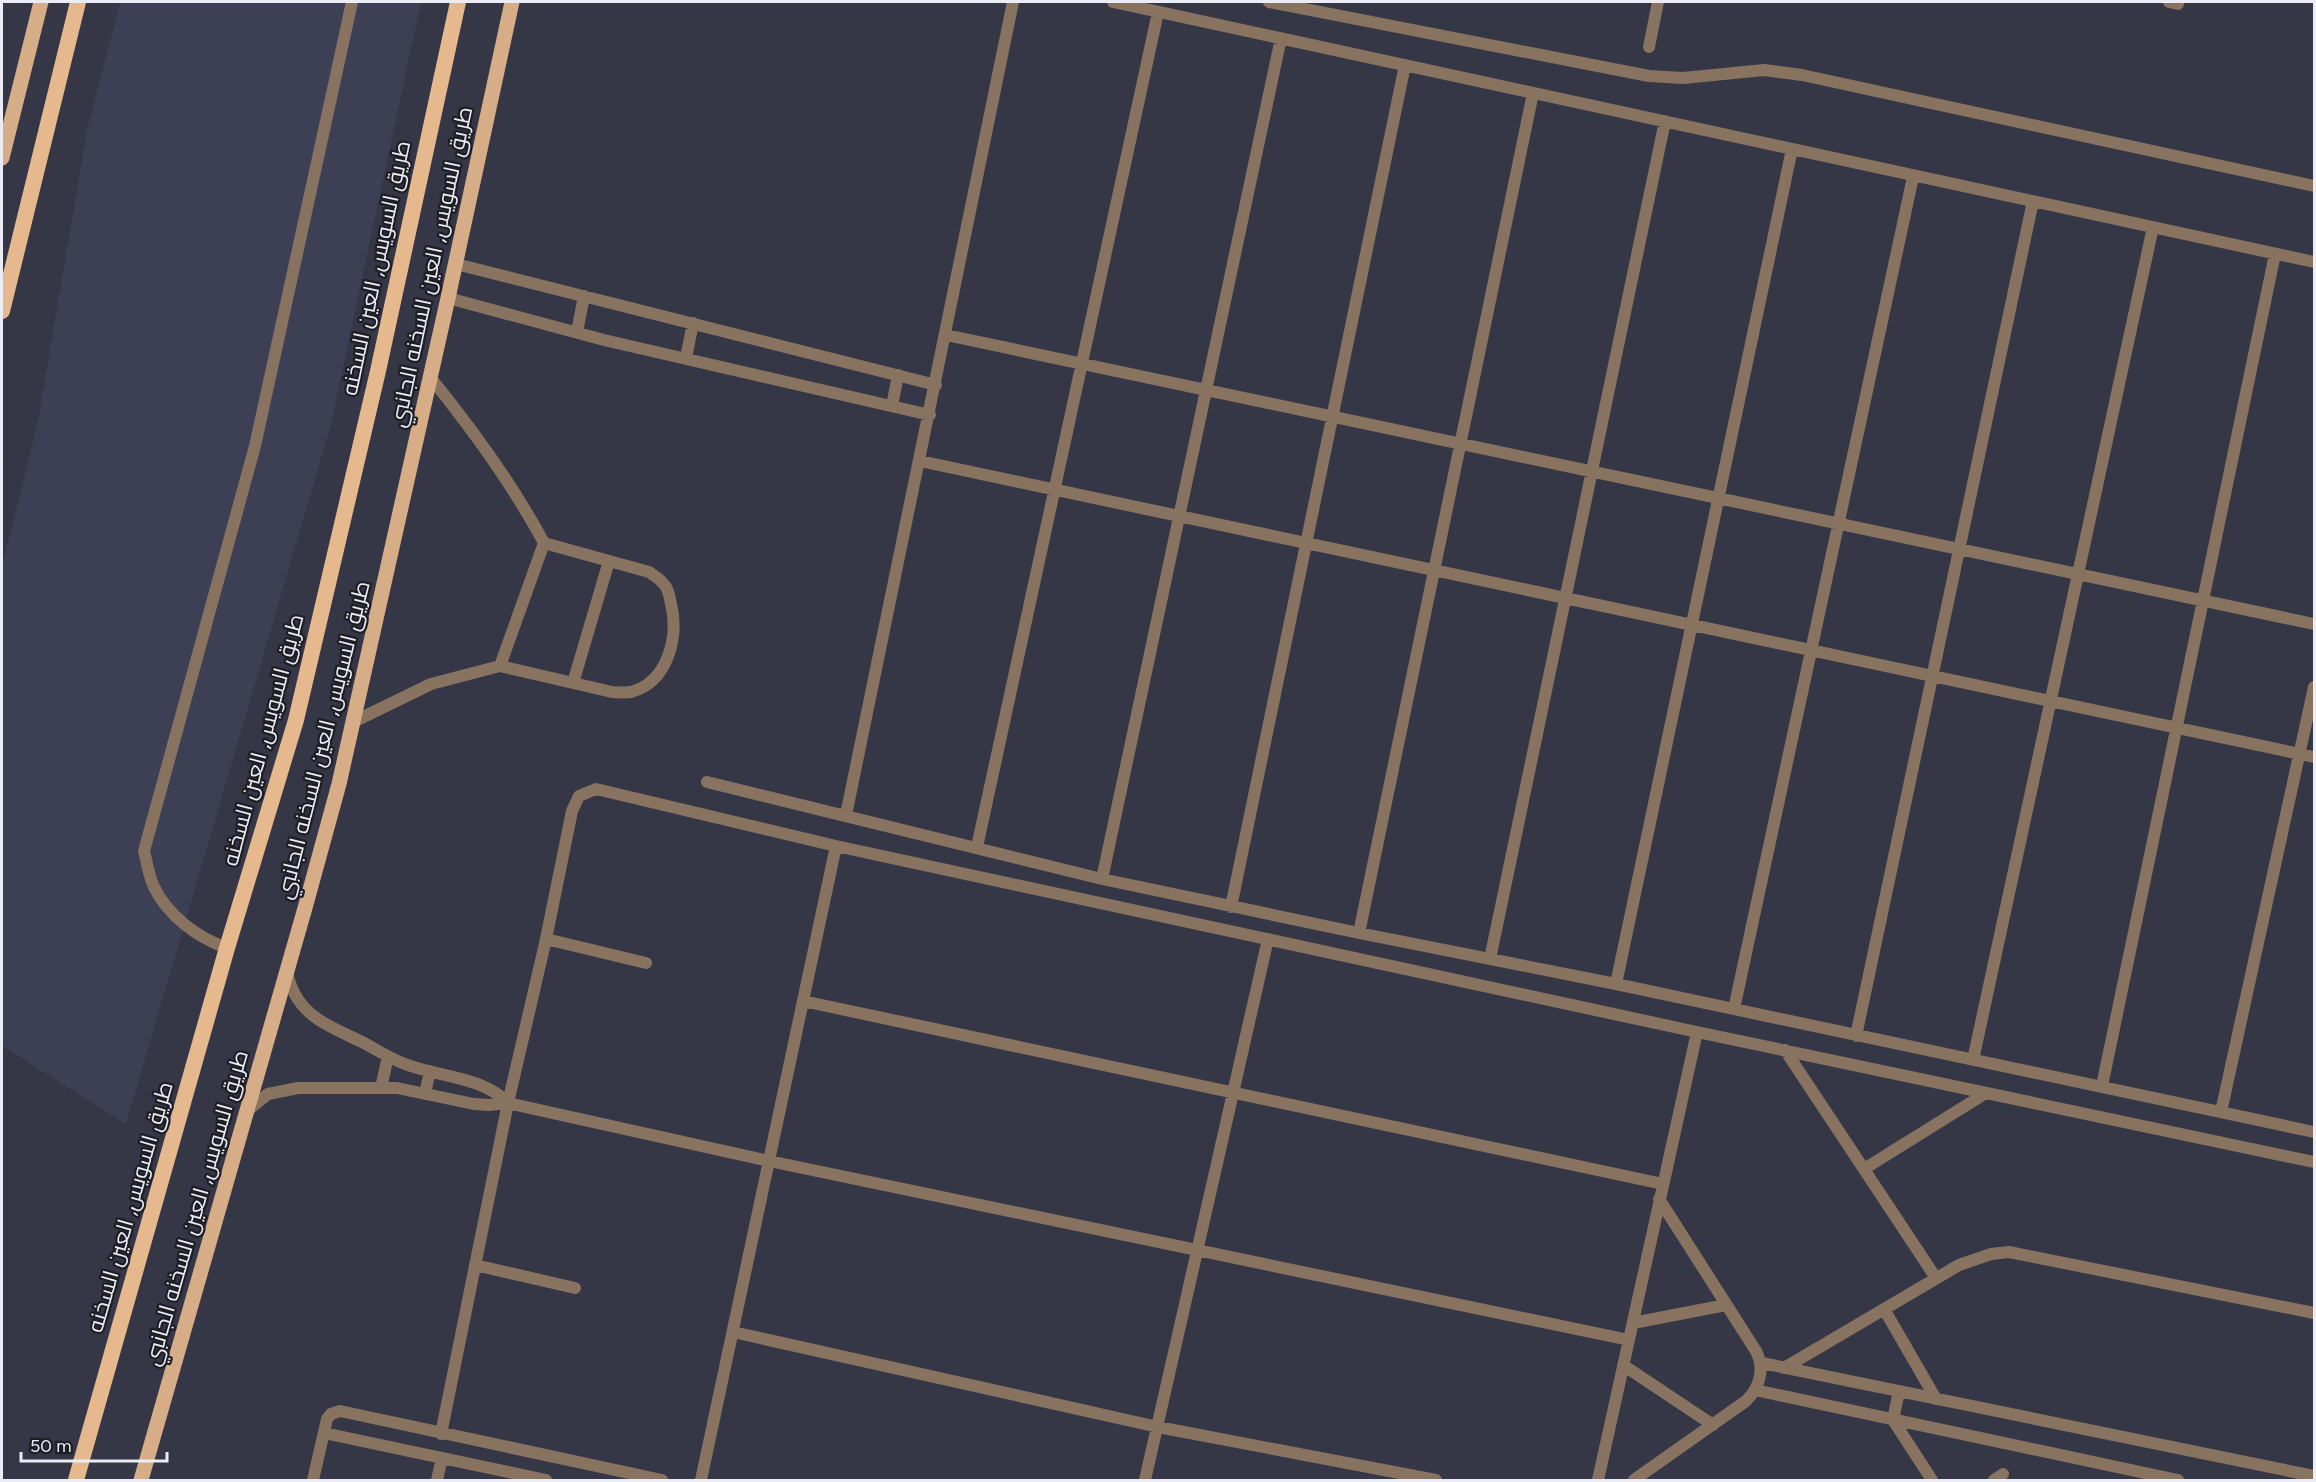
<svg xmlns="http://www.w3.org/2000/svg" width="2316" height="1482" viewBox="0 0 2316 1482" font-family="Figtree,Cairo,sans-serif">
  <rect width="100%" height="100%" fill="#353646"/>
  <!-- built -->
  <path fill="#3d3f55" d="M120,2h301l-91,426 -204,696 -124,-78v-479l36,-145 49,-292z"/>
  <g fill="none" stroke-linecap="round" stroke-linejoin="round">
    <!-- service -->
    <path stroke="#887361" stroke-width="12" d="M1269,2l380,74 34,2 81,-8 38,5 512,111
      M500,666l112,26c6,0 13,1 19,0 37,-10 48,-55 40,-88 -1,-5 -2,-12 -5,-17 -4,-7 -11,-11 -17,-15l-105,-29
      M573,683l36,-122
      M353,722l78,-38 69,-18 44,-123c-32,-60 -71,-113 -114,-166
      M227,948c-29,-10 -59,-32 -73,-61 -5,-10 -7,-24 -10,-36l111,-405 97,-444"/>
    <!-- minor -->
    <path stroke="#887361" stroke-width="12" d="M1113,2l1201,260
      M2169,2l9,2
      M1280,4l1,-2
      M1649,47l9,-45
      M456,264l480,121
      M448,298l156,42 326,75
      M577,332l7,-36
      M946,335l1368,289
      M686,358l7,-35
      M892,406l6,-31
      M920,461l1394,296
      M707,782l395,97 257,54 257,51 698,148
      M846,815l167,-813
      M977,847l181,-835
      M1102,879l179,-841
      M1231,907l174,-842
      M1359,933l174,-840
      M546,939l100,24
      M1490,959l175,-838
      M287,971c8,44 40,54 77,72 13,7 27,16 41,21 33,13 77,12 103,39
      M1616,984l176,-835
      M803,1001l860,183
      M1734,1009l179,-832
      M1856,1036l177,-835
      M1785,1050l151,228
      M1973,1060l180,-833
      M2102,1086l173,-832
      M381,1088l7,-32
      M425,1094l5,-23
      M247,1111l21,-17 30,-6h99l77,16 15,1 19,-2 261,58 860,179
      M2221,1112l93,-425
      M1864,1169l122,-76
      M475,1265l100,23
      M1884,1309l52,90
      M1633,1323l93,-18
      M733,1332l425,95 278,53
      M1762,1363l552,113
      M1623,1365l90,60
      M1784,1368l175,-103 32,-11 18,-2 305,61
      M1755,1390l423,90
      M1899,1391l-6,29 39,60
      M324,1433l222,47
      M441,1434l67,-331 38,-164 26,-128 7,-15 17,-7 240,57 861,186 617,130
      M313,1480l14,-61 4,-5 9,-3 322,69
      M437,1480l5,-22
      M701,1480l135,-634
      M1145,1480l123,-541
      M1598,1480l99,-448
      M1634,1480l112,-79c14,-14 19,-32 10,-50l-97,-152
      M1994,1480l9,-6"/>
    <!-- primary -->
    <path stroke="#d6ad87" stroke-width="15" d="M2,158l39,-156
      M141,1480l164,-572 34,-124 109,-486 64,-296"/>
    <!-- trunk -->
    <path stroke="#e6b88e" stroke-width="16" d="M2,311l76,-309
      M76,1480l151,-532 69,-228 82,-349 80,-369"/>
  </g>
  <g text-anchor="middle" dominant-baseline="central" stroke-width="4.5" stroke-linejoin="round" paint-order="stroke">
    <!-- street labels -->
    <g font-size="22" fill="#ebecf6" stroke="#1e1e25">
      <text transform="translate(431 267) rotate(-78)">طريق السويس, العين السخنه الجانبي</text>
      <text transform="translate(376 268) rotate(-78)">طريق السويس, العين السخنه</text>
      <text transform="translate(263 740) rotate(-75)">طريق السويس, العين السخنه</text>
      <text transform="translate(323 740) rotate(-76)">طريق السويس, العين السخنه الجانبي</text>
      <text transform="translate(130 1207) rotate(-74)">طريق السويس, العين السخنه</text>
      <text transform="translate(196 1208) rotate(-74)">طريق السويس, العين السخنه الجانبي</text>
    </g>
  </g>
  <!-- border -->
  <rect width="2316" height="1482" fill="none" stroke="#ebecf6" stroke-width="6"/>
  <!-- scale -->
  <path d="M21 1452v9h146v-9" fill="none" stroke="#ebecf6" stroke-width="3"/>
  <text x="30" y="1452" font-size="18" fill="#ebecf6" stroke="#1e1e25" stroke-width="4.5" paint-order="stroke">50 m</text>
</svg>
